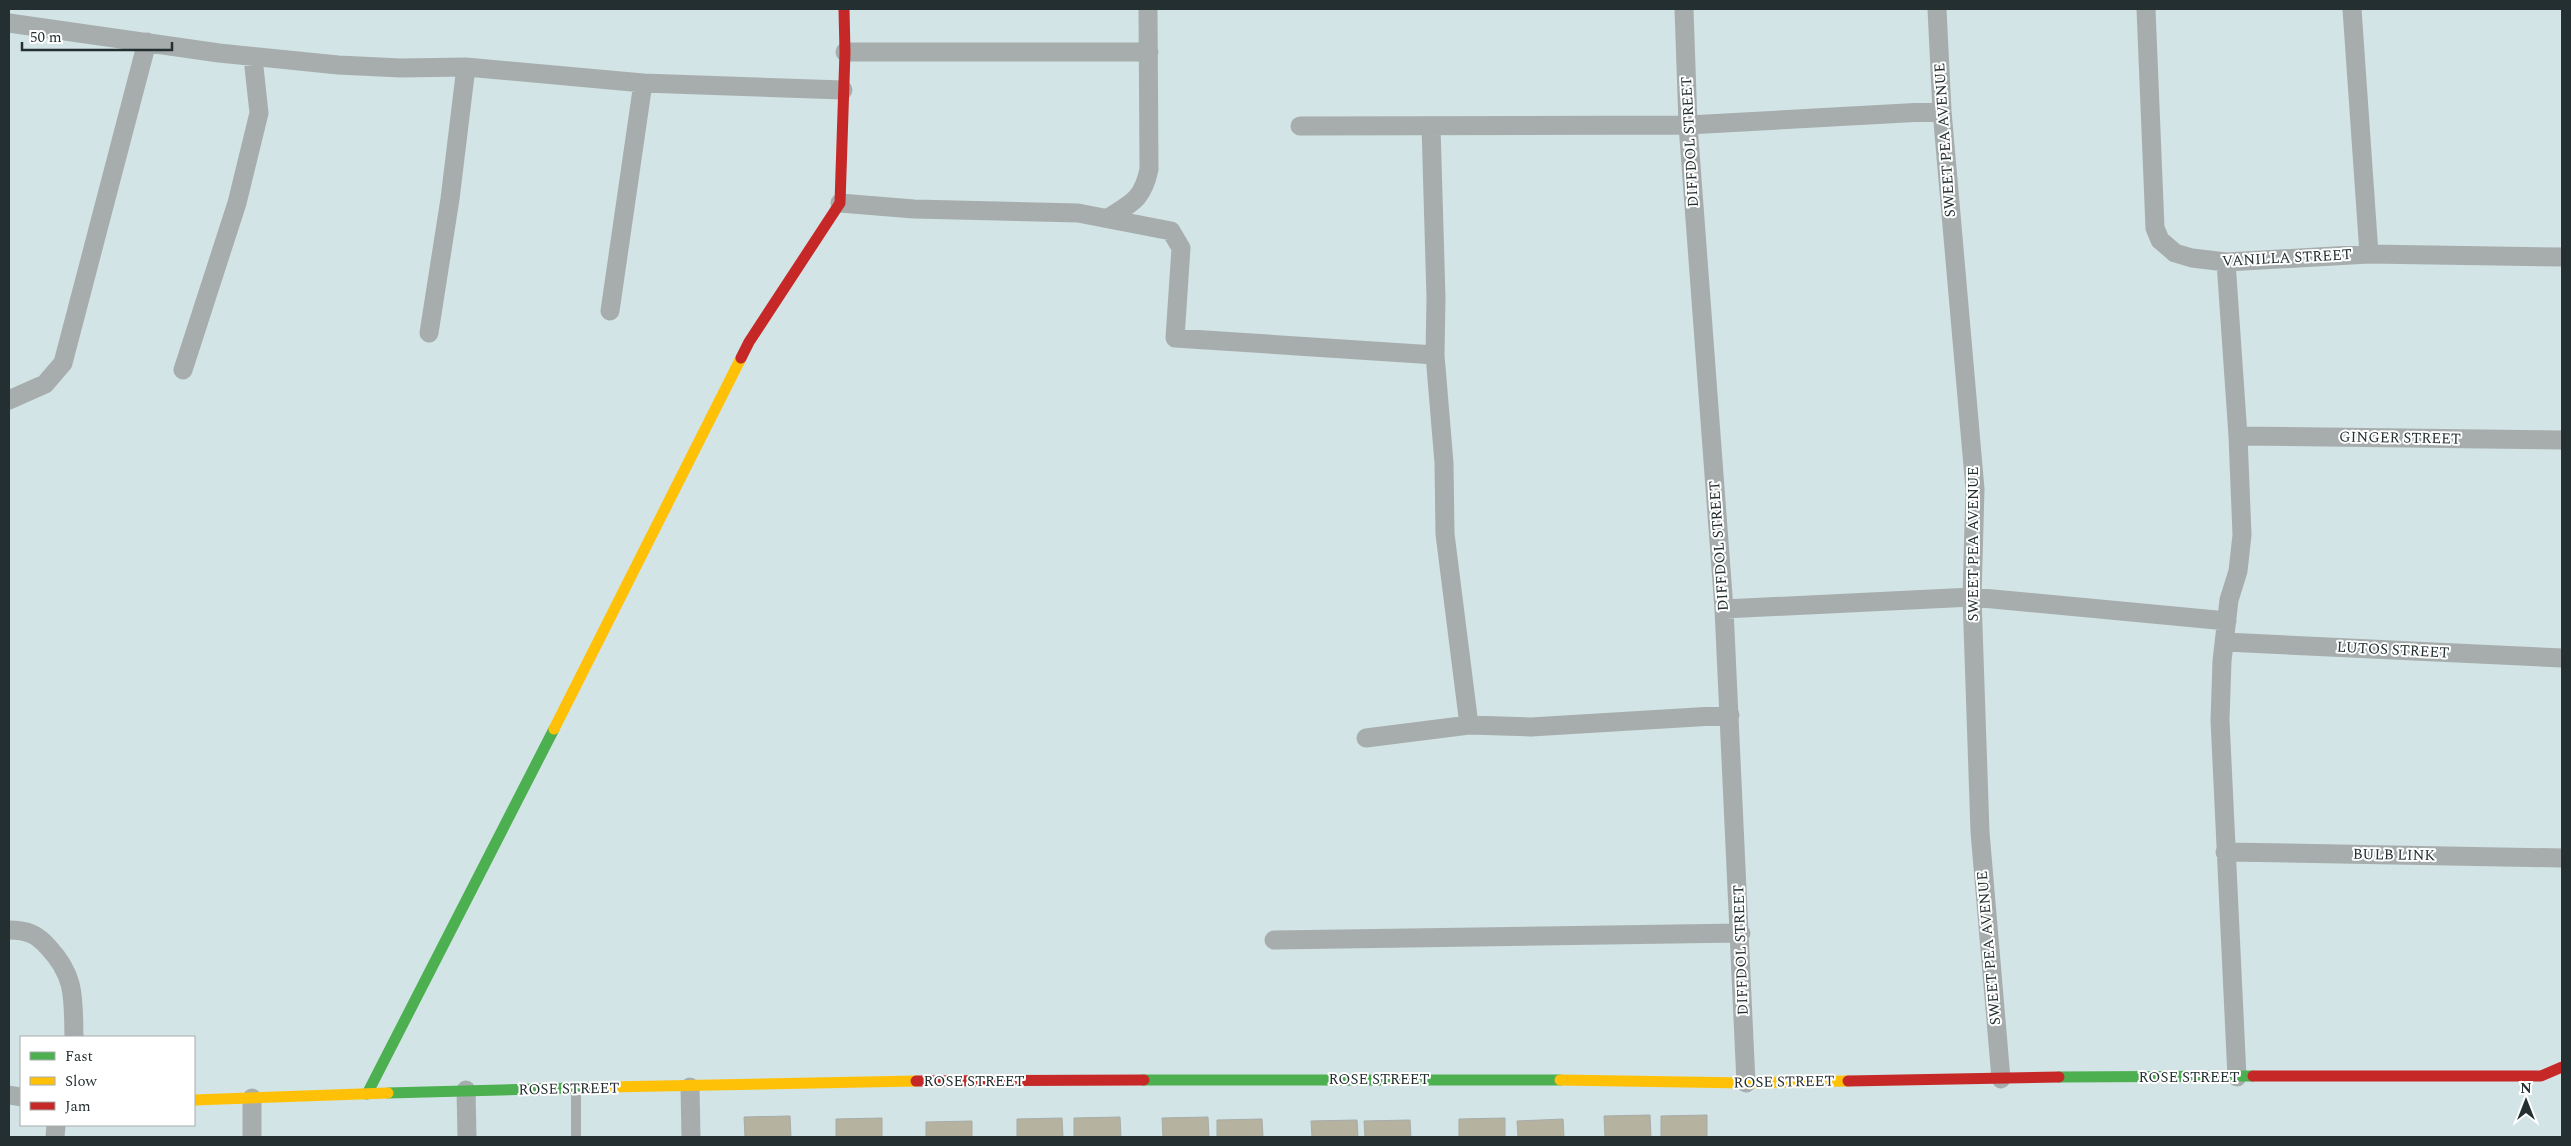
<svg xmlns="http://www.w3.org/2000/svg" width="2571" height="1146" viewBox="0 0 2571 1146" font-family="Spectral,serif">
  <rect width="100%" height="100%" fill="#d2e4e5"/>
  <!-- building -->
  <path fill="#b5b2a0" stroke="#a7aca8" d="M1650,1115l1,22h-46l-1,-21z
    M1707,1115v22h-46v-21z
    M790,1116l1,21h-46l-1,-20z
    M1120,1117l1,20h-47v-19z
    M1208,1117l1,20h-46l-1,-19z
    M882,1118v19h-46v-18z
    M1062,1118l1,19h-46v-18z
    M1505,1118v19h-46v-18z
    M1262,1119l1,18h-46v-17z
    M1563,1119l1,18h-46l-1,-16z
    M1357,1120l1,17h-46l-1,-16z
    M1410,1120l1,17h-46l-1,-16z
    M972,1121v16h-46v-15z"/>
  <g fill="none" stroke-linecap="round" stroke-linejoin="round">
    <!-- lane -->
    <path stroke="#a7adad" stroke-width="10" d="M576,1088v49"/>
    <!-- street -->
    <path stroke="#a7adad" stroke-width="19" d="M1684,9l4,116 36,484 22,474
      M1937,9l5,102 33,378 -3,108 8,235 21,247
      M2146,9l9,219 5,12 15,13 17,5 34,4 143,-8 193,3
      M2352,9l17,245
      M9,23l210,30 119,12 63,3 65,-1 177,16 200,7
      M845,52h304
      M1300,126l388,-1 254,-14
      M1431,126l5,172 -1,57 9,108 1,71 24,191
      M840,203l74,6 164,4 93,18 10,17 -6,90 260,17
      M1108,218c24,-15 35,-19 41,-49l-1,-160
      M2226,262l12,174 4,99 -4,36 -9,29 -7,61 -2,59 17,357
      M610,311l33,-228
      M429,333l21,-134 16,-132
      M183,370l54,-167 22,-90 -6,-55
      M9,400l36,-16 18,-21 84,-321
      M2238,436l324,4
      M1724,609l248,-12 255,24
      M2225,642l337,16
      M1366,738l103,-13 62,2 199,-12
      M2225,852l337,6
      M9,930c18,0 28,4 40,18 27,29 24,51 25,89
      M1274,940l467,-7
      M690,1087l1,50
      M466,1090l1,47
      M9,1095l12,2
      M252,1098v39
      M55,1137l1,-12"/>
    <!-- fast -->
    <path stroke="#4caf50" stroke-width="11" d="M2059,1077l194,-1
      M1144,1080h416
      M388,1093l220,-6
      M367,1094l187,-365"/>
    <!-- slow -->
    <path stroke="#ffc107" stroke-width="11" d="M554,729l187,-371
      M1560,1080l186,3 102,-2
      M608,1087l308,-6
      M194,1100l194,-7"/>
    <!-- jam -->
    <path stroke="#c62828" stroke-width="11" d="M741,358l8,-16 91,-139 5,-151 -1,-43
      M2253,1076h288l21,-9
      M916,1081l228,-1
      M1848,1081l211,-4"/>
  </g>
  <g text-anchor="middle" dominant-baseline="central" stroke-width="4" stroke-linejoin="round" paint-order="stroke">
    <!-- street labels -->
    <g font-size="15" fill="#232f30" stroke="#fff">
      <text transform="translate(1945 140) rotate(-94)">SWEET PEA AVENUE</text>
      <text transform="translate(1690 142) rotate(-93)">DIFFDOL STREET</text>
      <text transform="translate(2287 258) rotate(-3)">VANILLA STREET</text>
      <text transform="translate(2400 438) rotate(1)">GINGER STREET</text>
      <text transform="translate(1973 544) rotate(-90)">SWEET PEA AVENUE</text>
      <text transform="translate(1719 546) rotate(-94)">DIFFDOL STREET</text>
      <text transform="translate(2393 650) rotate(3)">LUTOS STREET</text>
      <text transform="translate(2394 855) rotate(1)">BULB LINK</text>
      <text transform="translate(1989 948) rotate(-95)">SWEET PEA AVENUE</text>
      <text transform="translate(1741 950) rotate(-92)">DIFFDOL STREET</text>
      <text x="2189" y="1077">ROSE STREET</text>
      <text x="1379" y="1079">ROSE STREET</text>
      <text x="974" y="1081">ROSE STREET</text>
      <text transform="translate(1784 1082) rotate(-1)">ROSE STREET</text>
      <text transform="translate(569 1089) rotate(-1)">ROSE STREET</text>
    </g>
  </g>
  <!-- border -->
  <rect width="2571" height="1146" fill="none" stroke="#232f30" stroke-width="20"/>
  <!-- legend -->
  <rect x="20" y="1036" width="175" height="90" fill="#ffffff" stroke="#a7acac"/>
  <rect x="30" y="1052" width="25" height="8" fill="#4caf50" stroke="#a7acac"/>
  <text x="65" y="1061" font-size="15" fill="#232f30">Fast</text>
  <rect x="30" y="1077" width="25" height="8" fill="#ffc107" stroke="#a7acac"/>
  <text x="65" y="1086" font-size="15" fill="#232f30">Slow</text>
  <rect x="30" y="1102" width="25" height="8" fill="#c62828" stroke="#a7acac"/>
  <text x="65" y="1111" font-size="15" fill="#232f30">Jam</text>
  <!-- north arrow -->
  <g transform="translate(2526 1101)" stroke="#ffffff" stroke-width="4" paint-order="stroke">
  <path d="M0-4L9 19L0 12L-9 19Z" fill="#232f30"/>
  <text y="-8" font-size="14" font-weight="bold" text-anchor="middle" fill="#232f30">N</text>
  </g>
  <!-- scale -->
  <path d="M22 42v8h150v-8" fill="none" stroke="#232f30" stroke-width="2.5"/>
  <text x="30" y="42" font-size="15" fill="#232f30" stroke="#ffffff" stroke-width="4" paint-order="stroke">50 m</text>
</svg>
